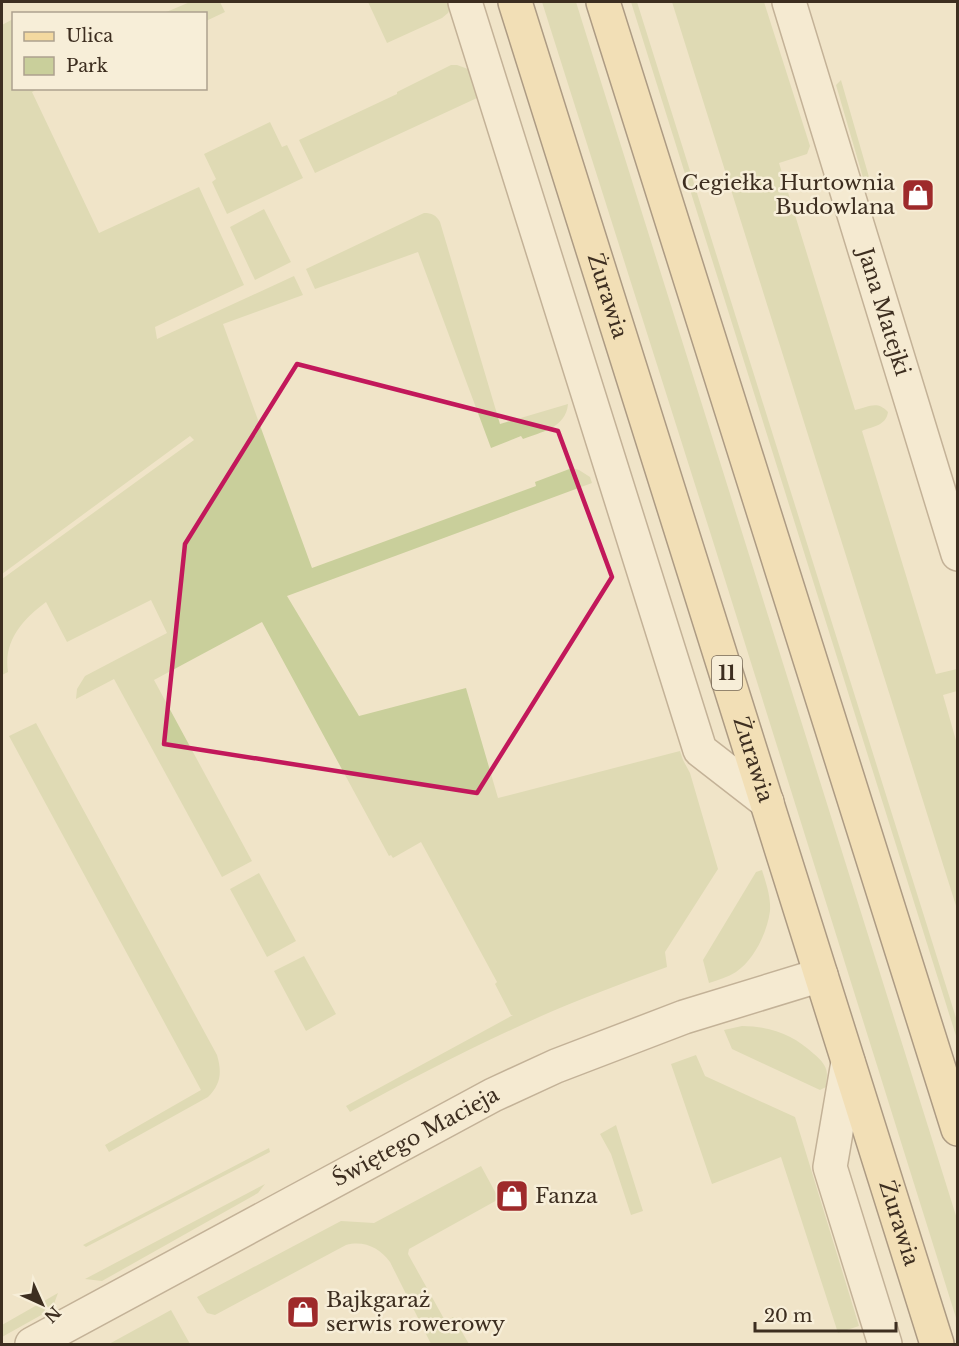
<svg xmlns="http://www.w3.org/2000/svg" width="959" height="1346" viewBox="0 0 959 1346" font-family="'Libre Baskerville',serif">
  <rect width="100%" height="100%" fill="#f0e4c8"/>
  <!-- green -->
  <path fill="#c9cf9b" d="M190,2h30l5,10 -19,9v-7l-42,-1z
    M368,2h80l2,7 -2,4 -6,5 -55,25z
    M542,2h34l381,1217v102l-246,-786z
    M631,2h6l320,1019v18z
    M672,2h92l46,144 -3,8 -28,9 76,247c14,-3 22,-10 33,2 -2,14 -15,14 -26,19l74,243 21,-5v22l-14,4 14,49v165z
    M13,19l1,69 24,1 -6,3 67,141 100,-46 45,98 -89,42 2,12 137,-63 9,19 -80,29 89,244 224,-82 -1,-4 37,-14 7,2 11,7 2,6 -305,113 72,120 107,-28 32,110 182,-47 3,9 7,13 28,96 -53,83 2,15c-52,19 -104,38 -154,62 -55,25 -109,54 -163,83l-4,-6 167,-91h-2l-16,-31 2,-2 -76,-140 -28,16 -2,-3 -2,1 -127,-234 -108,58 98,181 -30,16 -108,-198 -38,20 1,-10 8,-13 82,-43 -16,-33 -84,42 -21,-40c-23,17 -43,39 -38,70l-6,3v-96l192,-139 -4,-4 -188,138v-549z
    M451,65h6l11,4 9,29 -162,75 -16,-33 98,-46v-2z
    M841,80l30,104 -7,-3 -28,-96z
    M270,122l12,25 5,-2 16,33 -76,36 -15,-32 4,-3 -12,-25z
    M264,209l27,53 -36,18 -25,-53z
    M424,213c8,0 12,2 16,9l60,202 68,-20c-2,24 -27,28 -45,35l-2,-3 -30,12 -73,-196 -103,37 -9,-20z
    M36,723l181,332c5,17 4,29 -9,42l-99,55 -4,-7 96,-55 -192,-354z
    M762,870c4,13 9,27 8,41 -3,22 -16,49 -34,61 -8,5 -18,8 -27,11l-6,-23 53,-88z
    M259,873l37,68 -29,16 -37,-68z
    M304,956l32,58 -30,17 -32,-60z
    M742,1026c28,0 52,9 72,28 5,4 10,9 12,15 2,5 0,13 0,18l-6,3 -88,-41 -8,-19z
    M696,1055l9,21 90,41 64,209 -21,7 -57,-176 -69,27 -41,-120z
    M616,1125l27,86 -12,4 -20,-61 -11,-20z
    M269,1148l1,4 -184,95 -3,-2z
    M481,1166l18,33 -90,50 -1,5 35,63 2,2 3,1 5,-3 16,27h-38l-41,-82c-10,-14 -26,-22 -44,-17l-131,70 -8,-2 -10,-16 144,-76 33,2z
    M265,1184l-7,9 -156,88 -17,-2z
    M58,1293l-6,16 -50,28v-12z
    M171,1310l19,34h-81z"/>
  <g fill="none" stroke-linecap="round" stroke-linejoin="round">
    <defs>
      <g id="street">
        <path d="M465,2l235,748 67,52"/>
        <path id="s1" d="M789,2l169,552"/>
        <path d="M848,1062l-18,105 55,177"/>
        <path id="s2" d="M32,1344l461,-249 63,-29 128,-49 137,-42"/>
      </g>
      <g id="primary">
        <path id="s3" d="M515,2l422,1342"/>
        <path d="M603,2l355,1127"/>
      </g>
    </defs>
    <!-- street casing -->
    <use href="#street" stroke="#8d765c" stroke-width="36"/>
    <!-- primary casing -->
    <use href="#primary" stroke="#5b4430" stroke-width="36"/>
    <!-- street -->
    <use href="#street" stroke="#faf1dc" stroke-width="33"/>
    <!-- primary -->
    <use href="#primary" stroke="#f3d9a0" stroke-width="33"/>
  </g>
  <!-- marked area -->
  <path d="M0 0H959V1346H0ZM297,364l261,67 54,146 -135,216 -313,-49 21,-200z" fill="#f0e4c8" fill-opacity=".55" fill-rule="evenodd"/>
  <path fill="none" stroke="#c2185b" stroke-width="4.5" stroke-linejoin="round" d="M297,364l261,67 54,146 -135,216 -313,-49 21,-200z"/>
  <!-- icons -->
  <defs>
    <symbol id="shop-square" viewBox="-11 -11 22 22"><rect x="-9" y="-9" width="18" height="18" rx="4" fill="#9e2a2b" stroke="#f7eed8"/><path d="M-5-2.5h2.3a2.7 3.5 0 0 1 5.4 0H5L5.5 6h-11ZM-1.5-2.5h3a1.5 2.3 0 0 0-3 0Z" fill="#fff"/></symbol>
  </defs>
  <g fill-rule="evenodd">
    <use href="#shop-square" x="899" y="176" width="38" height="38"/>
    <use href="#shop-square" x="493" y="1177" width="38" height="38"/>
    <use href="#shop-square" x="284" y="1293" width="38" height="38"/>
  </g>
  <g text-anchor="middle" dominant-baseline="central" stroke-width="5" stroke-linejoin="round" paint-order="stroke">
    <!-- shield labels -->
    <rect fill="#f7eed8" stroke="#756857" stroke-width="1.5" x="712" y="656" width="30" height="34" rx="4.5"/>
    <g font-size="20" font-weight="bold" fill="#3d2e20">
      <text x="727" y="673">11</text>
    </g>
    <!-- poi labels -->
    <g font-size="21" fill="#3d2e20" stroke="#f7eed8" text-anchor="start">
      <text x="895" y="183" text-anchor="end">Cegiełka Hurtownia<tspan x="895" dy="24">Budowlana</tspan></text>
      <text x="535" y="1196">Fanza</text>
      <text x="326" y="1300">Bajkgaraż<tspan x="326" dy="24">serwis rowerowy</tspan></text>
    </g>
    <!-- street labels -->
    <g font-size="21" fill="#3d2e20" stroke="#f7eed8">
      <text stroke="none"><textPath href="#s3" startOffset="308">Żurawia</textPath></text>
      <text stroke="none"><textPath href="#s1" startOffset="324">Jana Matejki</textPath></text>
      <text stroke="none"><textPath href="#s3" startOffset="794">Żurawia</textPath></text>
      <text stroke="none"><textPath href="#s2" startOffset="436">Świętego Macieja</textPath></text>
      <text stroke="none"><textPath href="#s3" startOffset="1280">Żurawia</textPath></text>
    </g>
  </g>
  <!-- border -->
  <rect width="959" height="1346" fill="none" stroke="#3d2e20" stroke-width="6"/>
  <!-- legend -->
  <rect x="12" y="12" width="195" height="78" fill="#f7eed8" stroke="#ada18e" stroke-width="1.5"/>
  <rect x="24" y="32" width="30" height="9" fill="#f3d9a0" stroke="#ada18e" stroke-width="1.5"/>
  <text x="66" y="42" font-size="18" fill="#3d2e20">Ulica</text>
  <rect x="24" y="57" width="30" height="18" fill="#c9cf9b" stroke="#ada18e" stroke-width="1.5"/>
  <text x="66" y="72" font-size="18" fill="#3d2e20">Park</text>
  <!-- north arrow -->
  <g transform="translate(42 1304) rotate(135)" stroke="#f7eed8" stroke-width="4.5" paint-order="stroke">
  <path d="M0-4.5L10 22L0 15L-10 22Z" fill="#3d2e20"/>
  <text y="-9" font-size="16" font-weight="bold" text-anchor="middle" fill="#3d2e20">N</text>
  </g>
  <!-- scale -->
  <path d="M755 1322v9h141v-9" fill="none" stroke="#3d2e20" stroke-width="3"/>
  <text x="764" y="1322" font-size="18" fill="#3d2e20" stroke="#f7eed8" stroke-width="4.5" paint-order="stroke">20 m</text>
</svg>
